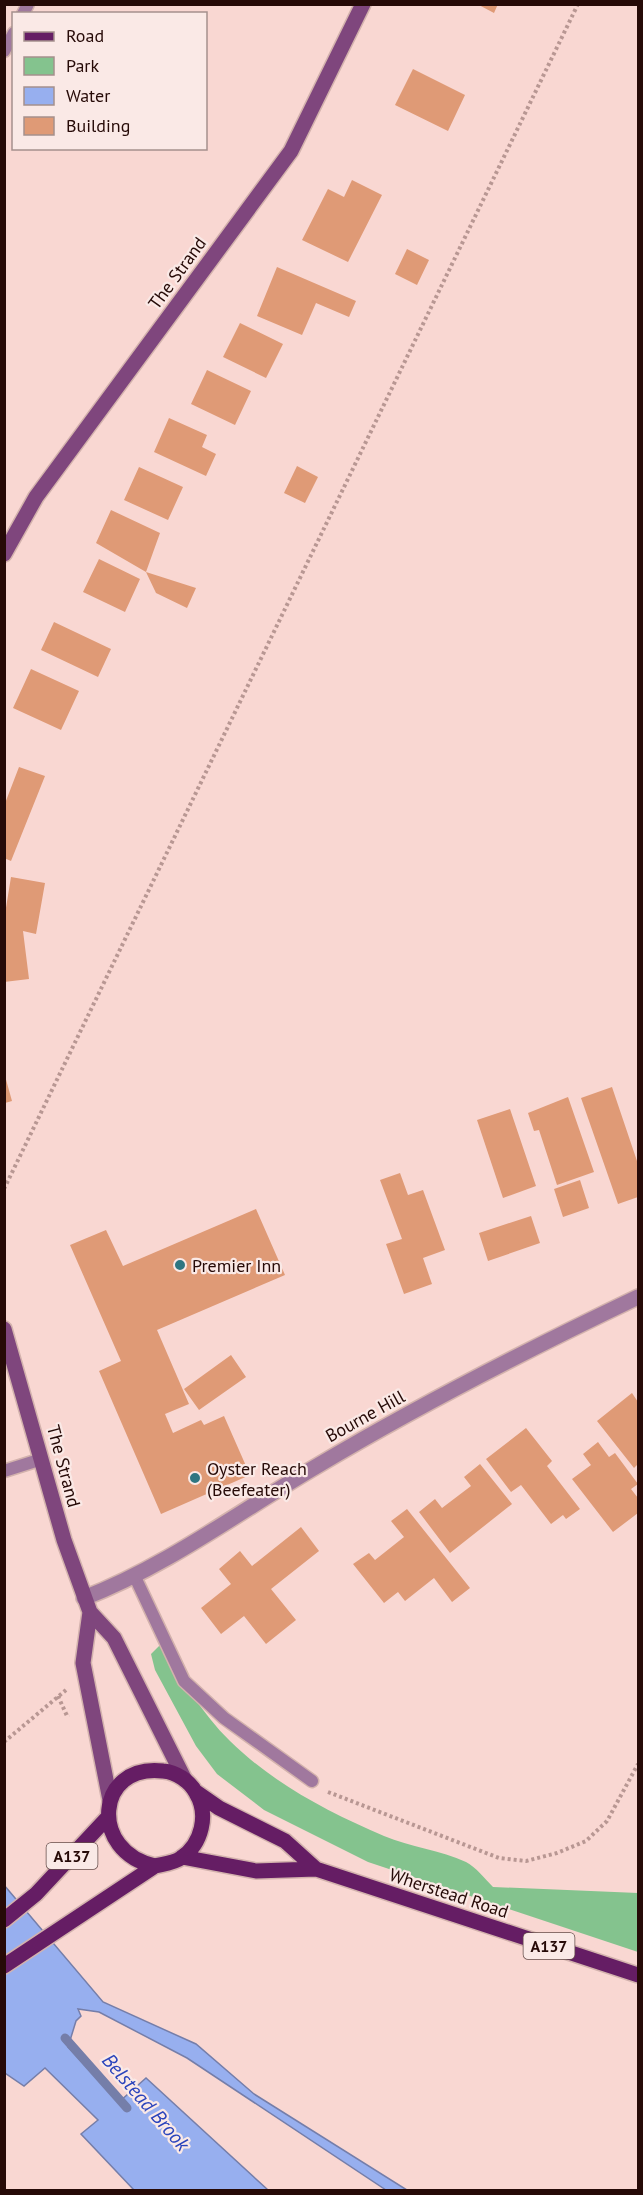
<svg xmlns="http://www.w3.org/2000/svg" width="643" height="2195" viewBox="0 0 643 2195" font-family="'PT Sans',sans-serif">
  <rect width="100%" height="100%" fill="#f9d7d2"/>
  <!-- green -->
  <path fill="#84c38e" d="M160,1645c21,32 42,69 70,96 44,43 98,71 154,95 26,11 57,14 82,26 10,5 19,17 27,25l145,6v59l-270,-90 -104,-52 -47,-36 -21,-28 -41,-76 -4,-16z"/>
  <!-- water -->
  <path fill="#97afef" stroke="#757ea9" stroke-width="1.5" d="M4,1885l99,117 93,42 58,50 153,96h-21l-199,-132 -88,-46 -21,-3 3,7 -5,5 -8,26 51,55 27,-24 122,112h-134l-53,-56 17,-14 -53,-52 -21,18 -19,-13z"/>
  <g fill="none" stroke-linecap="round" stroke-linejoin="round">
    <!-- stream -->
    <path stroke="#757ea9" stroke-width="9" d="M65,2038l62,70"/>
  </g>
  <!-- building -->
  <path fill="#df9a76" d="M477,4h21l-4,9z
    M413,69l52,26 -17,36 -53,-26z
    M352,180l30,15 -34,67 -46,-22 26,-51 16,8z
    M407,249l22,11 -12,25 -22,-11z
    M277,267l79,34 -7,16 -33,-14 -14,32 -45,-19z
    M240,323l43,21 -17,34 -43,-21z
    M207,370l44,21 -16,34 -44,-21z
    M169,418l38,17 -5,12 14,7 -10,22 -52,-24z
    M297,466l21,11 -13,26 -21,-10z
    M139,467l44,20 -15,33 -44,-20z
    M111,510l49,23 -14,39 50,16 -9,20 -31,-15 -10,-21 -50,-29z
    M99,559l41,20 -15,33 -42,-20z
    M54,622l57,27 -13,28 -57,-27z
    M31,669l48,22 -18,39 -48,-22z
    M19,767l26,9 -34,85 -7,-3v-52z
    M11,877l34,6 -9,51 -13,-3 6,48 -25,3v-62z
    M5,1076l7,25 -7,2z
    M612,1087l26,77v33l-20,7 -37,-106z
    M568,1097l26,75 -37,13 -18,-55 -5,1 -6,-18z
    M510,1109l26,77 -33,12 -26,-78z
    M400,1173l8,22 15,-5 22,60 -22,8 9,26 -28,10 -18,-50 16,-5 -22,-59z
    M580,1180l9,28 -26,9 -9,-28z
    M256,1209l29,66 -128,55 32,74 -24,10 8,19 28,-13 3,5 20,-9 26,59 -89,39 -62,-143 22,-10 -51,-116 36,-15 17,36z
    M531,1216l9,27 -52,18 -9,-28z
    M231,1355l15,22 -47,33 -15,-21z
    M632,1393l6,9v62l-4,4 -37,-47z
    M526,1428l26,33 -5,5 33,43 -14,10 -3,-4 -12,9 -30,-39 -10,7 -25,-33z
    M598,1442l11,15 6,-4 23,31 -7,5 7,9v15l-25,19 -41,-53 19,-14 -8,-11z
    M480,1464l32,40 -62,49 -31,-41 16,-13 7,9 29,-22 -7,-9z
    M407,1509l63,79 -18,14 -18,-24 -29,23 -7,-9 -14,11 -31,-39 16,-11 6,7 29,-23 -13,-16z
    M301,1527l18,24 -48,38 25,31 -30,24 -22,-28 -23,18 -20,-26 30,-24 -12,-15 21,-18 12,15z"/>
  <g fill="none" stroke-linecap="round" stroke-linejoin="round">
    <defs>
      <path id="service" d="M23,14l5,-10
        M4,51l10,-18
        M4,1471l38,-12
        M135,1577l49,104 40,37 88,63"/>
      <path id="minor" d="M84,1598c83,-32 156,-87 233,-132 104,-62 212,-117 321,-169"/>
      <path id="secondary" d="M4,554l32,-57 255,-346 72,-147
        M4,1329l60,211 26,72 24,26 71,142
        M90,1612l-7,51 27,137"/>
      <path id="primary" d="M196,1792l23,16 66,33 31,28
        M182,1857l74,14 60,-2 322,106
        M4,1920l32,-26 72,-77
        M4,1966l151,-100c8,-2 19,-3 26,-8 21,-14 28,-44 15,-65 -6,-12 -20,-21 -33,-22 -68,-8 -74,81 -8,95"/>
    </defs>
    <!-- service casing -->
    <use href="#service" stroke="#d3b2ad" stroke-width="15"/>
    <!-- minor casing -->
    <use href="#minor" stroke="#d3b2ad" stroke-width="18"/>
    <!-- secondary casing -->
    <use href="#secondary" stroke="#d3b2ad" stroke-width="18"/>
    <!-- primary casing -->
    <use href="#primary" stroke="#d3b2ad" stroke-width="18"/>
    <!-- path -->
    <path stroke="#b89793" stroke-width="4" stroke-dasharray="3 3" stroke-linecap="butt" d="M4,1189l574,-1185
      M58,1696l9,20 2,-1
      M4,1742l62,-52
      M328,1792l171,66 27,3 31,-8 29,-12 21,-20 31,-57"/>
    <!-- service -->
    <use href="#service" stroke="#a0789e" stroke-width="12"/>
    <!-- minor -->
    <use href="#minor" stroke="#a0789e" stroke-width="15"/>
    <!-- secondary -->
    <use href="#secondary" stroke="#7f467d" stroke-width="15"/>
    <!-- primary -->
    <use href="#primary" stroke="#651d64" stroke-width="15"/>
  </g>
  <!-- markers -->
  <g fill="#2e7681" stroke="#fae9e6" stroke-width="2">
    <circle cx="180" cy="1265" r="6"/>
    <circle cx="195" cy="1478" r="6"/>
  </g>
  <g text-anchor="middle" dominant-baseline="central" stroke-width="4.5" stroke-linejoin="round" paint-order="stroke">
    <!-- shield labels -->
    <g fill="#fae9e6" stroke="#664d4a" stroke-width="1.5">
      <rect x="46.5" y="1843" width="51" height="26" rx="4.5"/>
      <rect x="523.5" y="1933" width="51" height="26" rx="4.5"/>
    </g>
    <g font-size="16" font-weight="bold" fill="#260a07">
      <text x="72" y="1856">A137</text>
      <text x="549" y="1946">A137</text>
    </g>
    <!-- street labels -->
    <g font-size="18" fill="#260a07" stroke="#fae9e6">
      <text transform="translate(177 273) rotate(-54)">The Strand</text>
      <text transform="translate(365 1416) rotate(-29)">Bourne Hill</text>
      <text transform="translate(64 1466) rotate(75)">The Strand</text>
      <text transform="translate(449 1893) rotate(18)">Wherstead Road</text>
    </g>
    <!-- poi labels -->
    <g font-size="18" fill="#260a07" stroke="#fae9e6" text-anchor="start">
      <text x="192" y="1265">Premier Inn</text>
      <text x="207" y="1468">Oyster Reach<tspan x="207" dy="21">(Beefeater)</tspan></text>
    </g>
    <!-- water labels -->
    <g font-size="20" font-style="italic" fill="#2b44bc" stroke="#fae9e6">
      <text transform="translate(146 2102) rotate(49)">Belstead Brook</text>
    </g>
  </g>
  <!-- border -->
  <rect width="643" height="2195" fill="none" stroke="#260a07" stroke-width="12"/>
  <!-- legend -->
  <rect x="12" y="12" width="195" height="138" fill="#fae9e6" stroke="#a5908d" stroke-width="1.5"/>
  <rect x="24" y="32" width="30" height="9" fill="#651d64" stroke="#a5908d" stroke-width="1.5"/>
  <text x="66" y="42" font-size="18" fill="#260a07">Road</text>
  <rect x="24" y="57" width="30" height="18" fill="#84c38e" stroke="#a5908d" stroke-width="1.5"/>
  <text x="66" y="72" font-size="18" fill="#260a07">Park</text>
  <rect x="24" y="87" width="30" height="18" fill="#97afef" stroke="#a5908d" stroke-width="1.5"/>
  <text x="66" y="102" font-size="18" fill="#260a07">Water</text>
  <rect x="24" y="117" width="30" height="18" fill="#df9a76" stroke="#a5908d" stroke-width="1.5"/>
  <text x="66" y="132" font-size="18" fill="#260a07">Building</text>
</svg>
